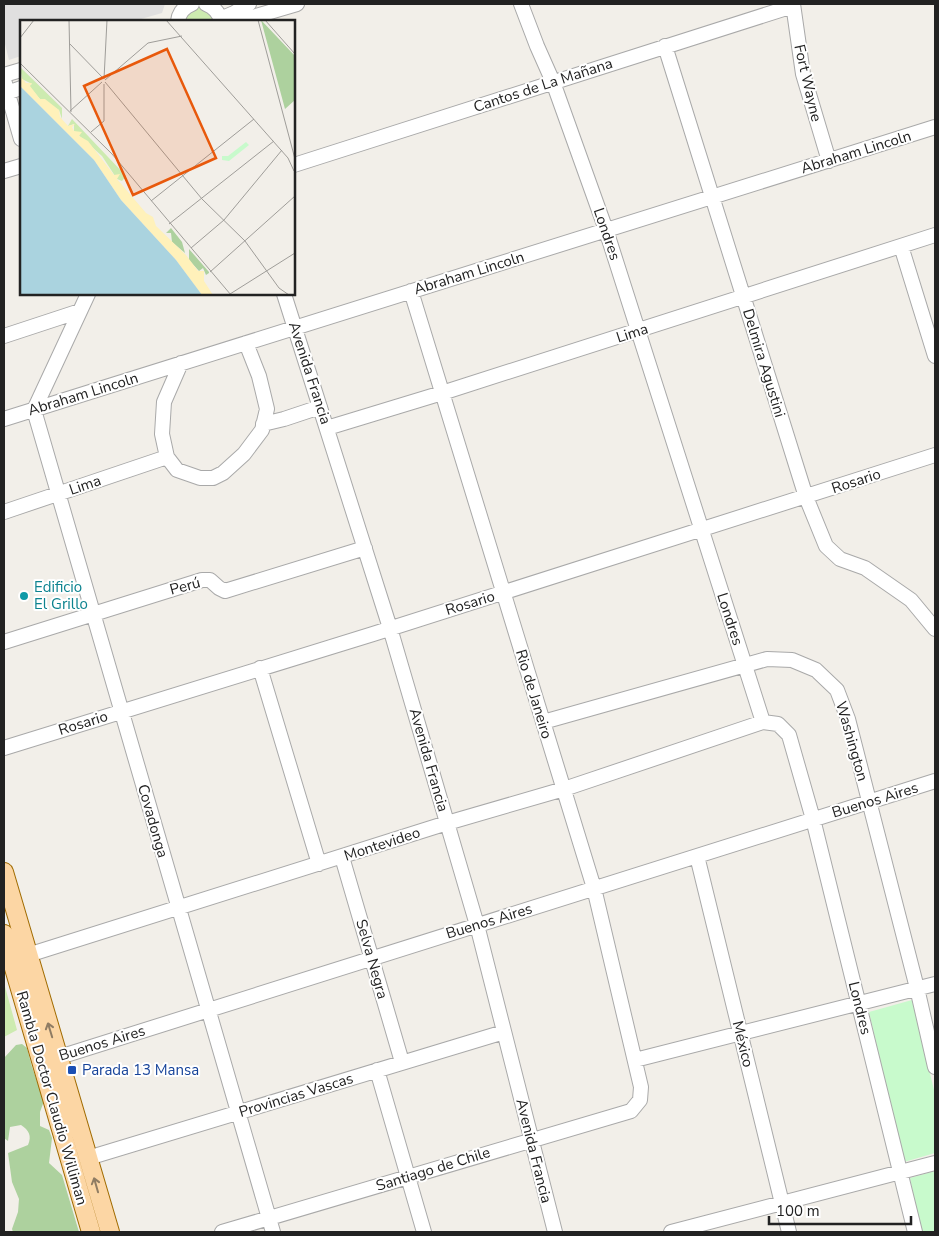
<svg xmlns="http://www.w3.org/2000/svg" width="939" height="1236" viewBox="0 0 939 1236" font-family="'Nunito Sans',sans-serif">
  <rect width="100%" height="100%" fill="#f2efe9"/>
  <!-- residential -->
  <path fill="#e0dfdf" d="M4,4h161l-3,9 -28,8h-113v35l-12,4 -5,-20z"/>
  <!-- grass -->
  <path fill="#cdebb0" d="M198,7l8,2 10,12h-33l1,-4z
    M4,983l13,47 -13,7z"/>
  <!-- forest -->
  <path fill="#add19e" d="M22,1044l5,4 5,19 12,34 -4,11v14l9,4 3,8 -3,25 13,12 17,57h-66l-1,-3 6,-17 1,-13 -7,-17 -4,-29 20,-8c4,-9 1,-15 -7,-20l-11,2 -2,14 -4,-3v-80l12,-13z"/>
  <!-- park -->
  <path fill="#c8facc" d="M912,1000l23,94v59l-31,9 -35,-150z
    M935,1171v61h-14l-11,-54z"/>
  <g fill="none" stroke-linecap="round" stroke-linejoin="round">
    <defs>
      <path id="minor" d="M206,4c8,3 13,9 15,17
        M521,4l16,42 16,36 53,148 157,492 15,2 11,11 24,84 102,413
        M793,4l10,70 26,87
        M220,19l14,-6 15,-9
        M178,21c1,-8 6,-14 14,-17
        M239,21l58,-17
        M665,46l141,451 20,49 14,13 25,9 46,32 24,29
        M4,75l17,-5
        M4,80l17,59
        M4,94l17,-6
        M294,165l499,-159
        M4,171l17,-5
        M901,246l34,110
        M284,294l106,334 87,297 78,307
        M4,336l76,-25
        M181,363l-17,39 -2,32 5,23 10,13 23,8h13l10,-5 21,-19 18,-24 5,-21 -8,-33 -13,-33
        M34,410l239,822
        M34,410l54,-116
        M4,419l931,-292
        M263,424l21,-5 36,-12
        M327,428l115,-35 493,-158
        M4,512l163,-55
        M4,642l198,-62h8l9,8 6,3 140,-43
        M260,668l59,196
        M543,722l224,-63 25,1 24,10 21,20 11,29 69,269 18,79
        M4,748l369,-114 562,-179
        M697,856l92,376
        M342,857l60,205
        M28,955l419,-132 117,-34 199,-67
        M50,1060l885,-279
        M635,1060l300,-76
        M377,1070l47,162
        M88,1158l416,-126
        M222,1232l409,-121 9,-11 1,-13 -47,-199 -183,-597
        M671,1232l264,-69"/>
      <path id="major" d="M4,872l106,360
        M4,934l87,298"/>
    </defs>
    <!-- minor casing -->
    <use href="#minor" stroke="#a9a9a9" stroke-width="16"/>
    <!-- major casing -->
    <use href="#major" stroke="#a06b00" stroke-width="20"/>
    <!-- minor -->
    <use href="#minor" stroke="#fff" stroke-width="14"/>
    <!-- major -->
    <use href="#major" stroke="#fcd6a4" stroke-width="18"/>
  </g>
  <!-- one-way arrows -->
  <defs><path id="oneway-shaft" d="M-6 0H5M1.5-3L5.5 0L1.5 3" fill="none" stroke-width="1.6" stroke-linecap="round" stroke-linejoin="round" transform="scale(1.25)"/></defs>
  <g stroke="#8f7c63">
    <use href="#oneway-shaft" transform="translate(50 1030) rotate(-107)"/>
    <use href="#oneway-shaft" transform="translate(96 1185) rotate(-106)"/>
  </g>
  <!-- markers -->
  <circle fill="#0f9aa8" stroke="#fff" stroke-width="2" cx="24" cy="596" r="5"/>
  <rect fill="#1a4fb4" stroke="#fff" stroke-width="2" x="67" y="1065" width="10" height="10" rx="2.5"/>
  <g text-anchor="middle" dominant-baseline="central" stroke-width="4" stroke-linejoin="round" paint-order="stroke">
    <!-- street labels -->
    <g font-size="15" fill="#222" stroke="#fff">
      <text transform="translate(808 83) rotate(77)">Fort Wayne</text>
      <text transform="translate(543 85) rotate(-18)">Cantos de La Mañana</text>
      <text transform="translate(856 152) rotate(-17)">Abraham Lincoln</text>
      <text transform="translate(607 234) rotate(71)">Londres</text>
      <text transform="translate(469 273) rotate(-17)">Abraham Lincoln</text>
      <text transform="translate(632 333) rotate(-18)">Lima</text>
      <text transform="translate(764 363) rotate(73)">Delmira Agustini</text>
      <text transform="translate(310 373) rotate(72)">Avenida Francia</text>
      <text transform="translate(83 394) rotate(-17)">Abraham Lincoln</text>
      <text transform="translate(856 481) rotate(-18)">Rosario</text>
      <text transform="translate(85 485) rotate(-19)">Lima</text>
      <text transform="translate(185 586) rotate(-15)">Perú</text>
      <text transform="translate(470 603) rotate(-17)">Rosario</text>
      <text transform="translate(730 619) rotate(72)">Londres</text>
      <text transform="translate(534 694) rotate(73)">Rio de Janeiro</text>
      <text transform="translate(83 723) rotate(-17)">Rosario</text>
      <text transform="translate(852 741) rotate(74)">Washington</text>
      <text transform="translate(429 760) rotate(74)">Avenida Francia</text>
      <text transform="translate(875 800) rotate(-17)">Buenos Aires</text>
      <text transform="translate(153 821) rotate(74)">Covadonga</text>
      <text transform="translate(382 844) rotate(-18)">Montevideo</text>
      <text transform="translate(489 921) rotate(-17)">Buenos Aires</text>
      <text transform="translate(372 959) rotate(74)">Selva Negra</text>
      <text transform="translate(860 1008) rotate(76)">Londres</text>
      <text transform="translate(102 1043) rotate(-17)">Buenos Aires</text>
      <text transform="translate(743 1044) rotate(76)">México</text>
      <text transform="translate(296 1095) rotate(-17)">Provincias Vascas</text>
      <text transform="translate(52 1098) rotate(74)">Rambla Doctor Claudio Williman</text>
      <text transform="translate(534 1151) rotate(76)">Avenida Francia</text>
      <text transform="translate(433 1169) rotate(-17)">Santiago de Chile</text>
    </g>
    <!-- culture labels -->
    <g font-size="15" fill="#0d838f" stroke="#fff" text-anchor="start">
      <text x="34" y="587">Edificio<tspan x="34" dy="17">El Grillo</tspan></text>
    </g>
    <!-- transit labels -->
    <g font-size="15" fill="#164399" stroke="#fff" text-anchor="start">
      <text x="82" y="1070">Parada 13 Mansa</text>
    </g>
  </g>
  <!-- overview -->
  <g transform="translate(20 20)">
    <rect width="275" height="275" fill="#f2efe9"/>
    <path d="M0,47l42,41v11l-3,-9 -19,-11 -11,-13 3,-2 -10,-5zM52,99l54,57 -4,5 -5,-2 -15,-23 -28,-25v-7l-6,2z" fill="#cdebb0"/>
    <path d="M241,0l34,36v44l-10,9zM151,208l11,14 3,11 -13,-11 -1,-9h-5zM169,229l20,23v1l-3,2 -3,-7 -4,3 -10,-11z" fill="#add19e"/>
    <path d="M0,56l6,7h6l-2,3 10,13h5l14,11 1,7 8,9 7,-2 -3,3 2,4 8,1 -3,4 9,5 26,34 6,-1 -3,5 29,34 7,4 3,9 30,29 12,16h6v10l9,14 -12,-1 -25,-34 -55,-60 -27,-40 -74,-74z" fill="#fff1ba"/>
    <path d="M226,122l3,3 -20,16 -7,-1v-4h6z" fill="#c8facc"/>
    <path d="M0,66l74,74 27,40 55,60 26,35h-182z" fill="#aad3df"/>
    <path fill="none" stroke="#9f9d99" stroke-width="1" d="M49,0l2,92M146,0l122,138 6,13M238,0l37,139M245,0l30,34M0,18l14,-18M49,23l34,35M0,43l92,91 119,141M84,59l3,-59M85,60l43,-37 34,-7M85,62l97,117 43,42 34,47 10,7M50,91l32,-29M71,112l13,-11v-37M131,181l103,-82M149,204l105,-83M171,228l33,-28 58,-70M190,252l85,-76M210,274l65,-41"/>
    <path fill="#e8590c" fill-opacity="0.15" stroke="#e8590c" stroke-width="2.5" d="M147,29l49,109 -83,37 -49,-109z"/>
    <rect width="275" height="275" fill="none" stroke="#222" stroke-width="2.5"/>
  </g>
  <!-- border -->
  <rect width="939" height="1236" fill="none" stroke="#222222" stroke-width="10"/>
  <!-- scale -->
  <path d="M769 1216v8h142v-8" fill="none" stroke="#222222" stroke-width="2.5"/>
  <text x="776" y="1216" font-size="15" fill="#222222" stroke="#ffffff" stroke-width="4" paint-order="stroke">100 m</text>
</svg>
